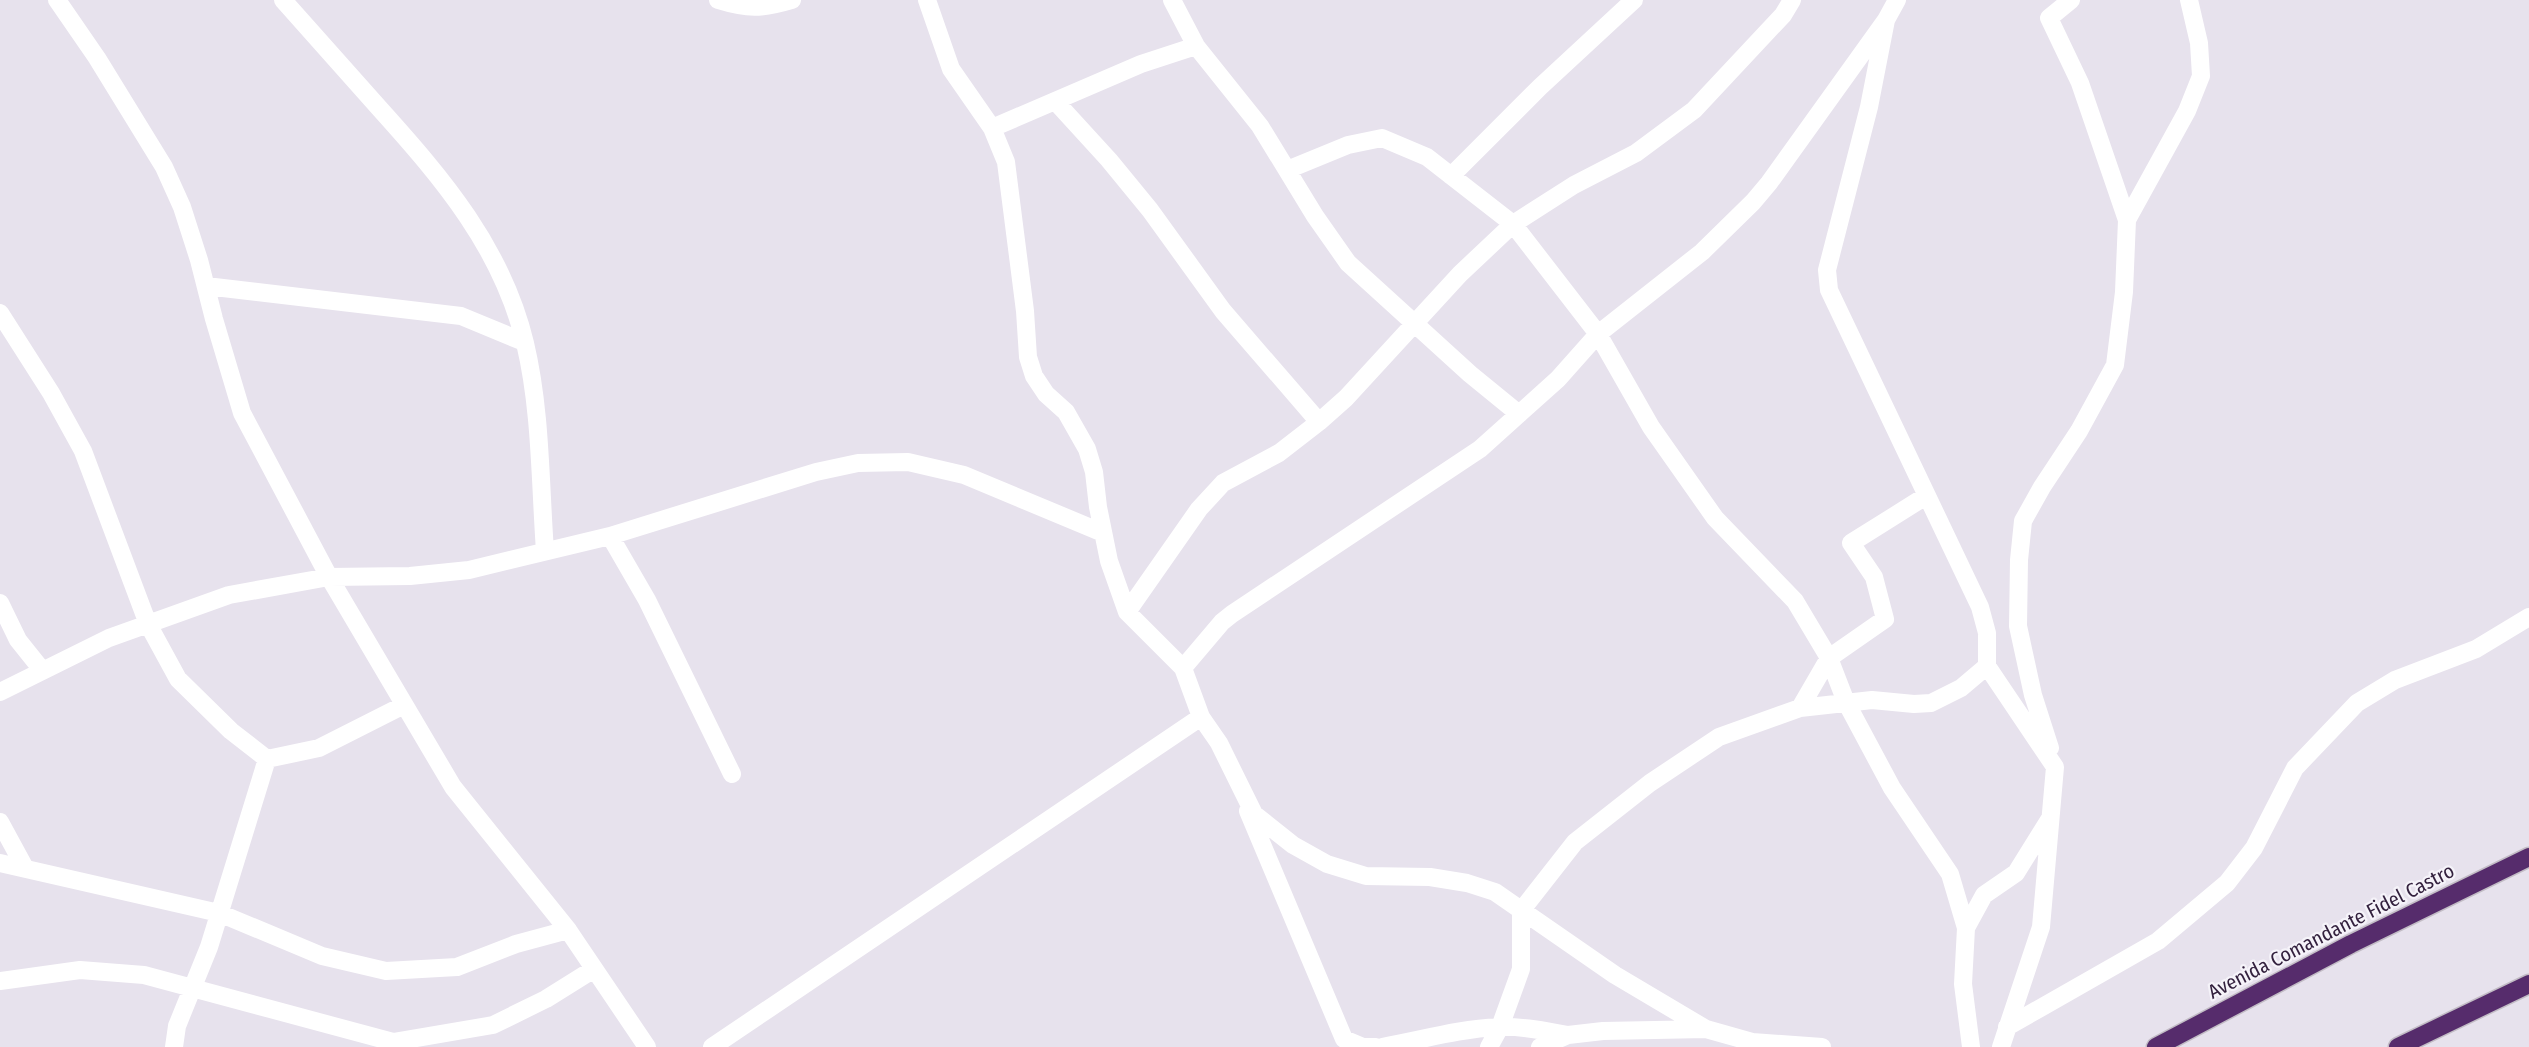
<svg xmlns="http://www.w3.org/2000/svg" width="2529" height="1047" viewBox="0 0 2529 1047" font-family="'Fira Sans Condensed',sans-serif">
  <rect width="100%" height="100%" fill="#e7e2ed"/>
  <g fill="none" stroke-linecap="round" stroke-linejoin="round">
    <defs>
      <path id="highway" d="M2156,1047l195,-103 178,-87
        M2398,1047l131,-63"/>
    </defs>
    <!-- highway casing -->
    <use href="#highway" stroke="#c2bcc5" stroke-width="21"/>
    <!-- minor -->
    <path stroke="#fff" stroke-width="18" d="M57,0l40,58 67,109 18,40 17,53 15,59 28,94 87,164 124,210 115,143 79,117
      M283,0c32,36 65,73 97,109 63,70 122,139 145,234 16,67 15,139 20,208
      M718,0c29,9 44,9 74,0
      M927,0l24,69 41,59 14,34 19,149 3,46 6,19 12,18 20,18 21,37 7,23 4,35 11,54 18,51 56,56 18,49 18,26 35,71 39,31 34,19 39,12 64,1 37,6 28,9 120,83 91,54 46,13 70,5
      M1172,0l24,46 64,80 55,90 33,47 122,111 49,40
      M1886,20l-17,87 -42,163 2,20 151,317 7,26v33l68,101 -14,160 -40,120
      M1056,102l53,58 41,50 73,101 96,111
      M992,128l149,-64 55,-18
      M1287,170l61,-25 34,-7 45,19 86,67 85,110 53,93 64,91 80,83 34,57 17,44 46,86 58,86 16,54 -3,56 8,63
      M1451,176l89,-89 94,-87
      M2127,220l60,-109 14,-35 -2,-33 -10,-43
      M206,286l255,30 63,26
      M0,313l51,80 32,58 65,173 30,55 53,52 36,28 52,-11 85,-43
      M610,536l37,64 85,174
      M0,603l18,37 24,30
      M1127,612l72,-103 24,-26 56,-30 40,-31 27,-24 114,-124 53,-50 61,-39 62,-32 58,-43 89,-95 9,-15
      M1183,668l39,-46 10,-8 248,-165 78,-70 40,-45 104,-82 51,-50 16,-19 117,-163 11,-20
      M0,692l109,-54 120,-43 100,-18 81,-1 59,-6 141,-34 206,-64 42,-9 50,-1 56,13 139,58
      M1800,708l29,-50 56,-39 -11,-42 -23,-34 75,-47
      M2050,748l-17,-53 -15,-69 1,-66 4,-39 19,-34 37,-56 36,-66 9,-73 3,-72 -47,-137 -31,-65 22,-18
      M1248,811l96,228 19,8h13
      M0,822l25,46
      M0,863l219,50 103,43 64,15 71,-4 59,-23 52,-14
      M1966,928l18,-33 32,-22 33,-53
      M0,981l80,-11 64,5 249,67
      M2007,1027l151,-86 69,-58 27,-35 41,-80 62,-65 38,-23 81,-31 53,-32
      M174,1047l3,-21 32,-79 58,-188
      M388,1047l5,-5 100,-17 53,-26 48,-30
      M712,1047l489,-330
      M1382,1047c39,-7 77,-18 116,-20 24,-1 47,4 70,8
      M1489,1047l11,-20 21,-58v-58l54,-69 75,-59 69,-46 81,-29 72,-8 42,4 17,-1 30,-15 26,-22
      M1540,1047l28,-12 35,-4 103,-2"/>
    <!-- highway -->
    <use href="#highway" stroke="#562c6c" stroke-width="18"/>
  </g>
  <g text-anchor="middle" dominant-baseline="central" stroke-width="4.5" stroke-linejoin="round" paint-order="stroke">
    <!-- street labels -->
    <g font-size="20" fill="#33213e" stroke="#f5f3f9">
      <text transform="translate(2331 931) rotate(-27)">Avenida Comandante Fidel Castro</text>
    </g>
  </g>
</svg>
